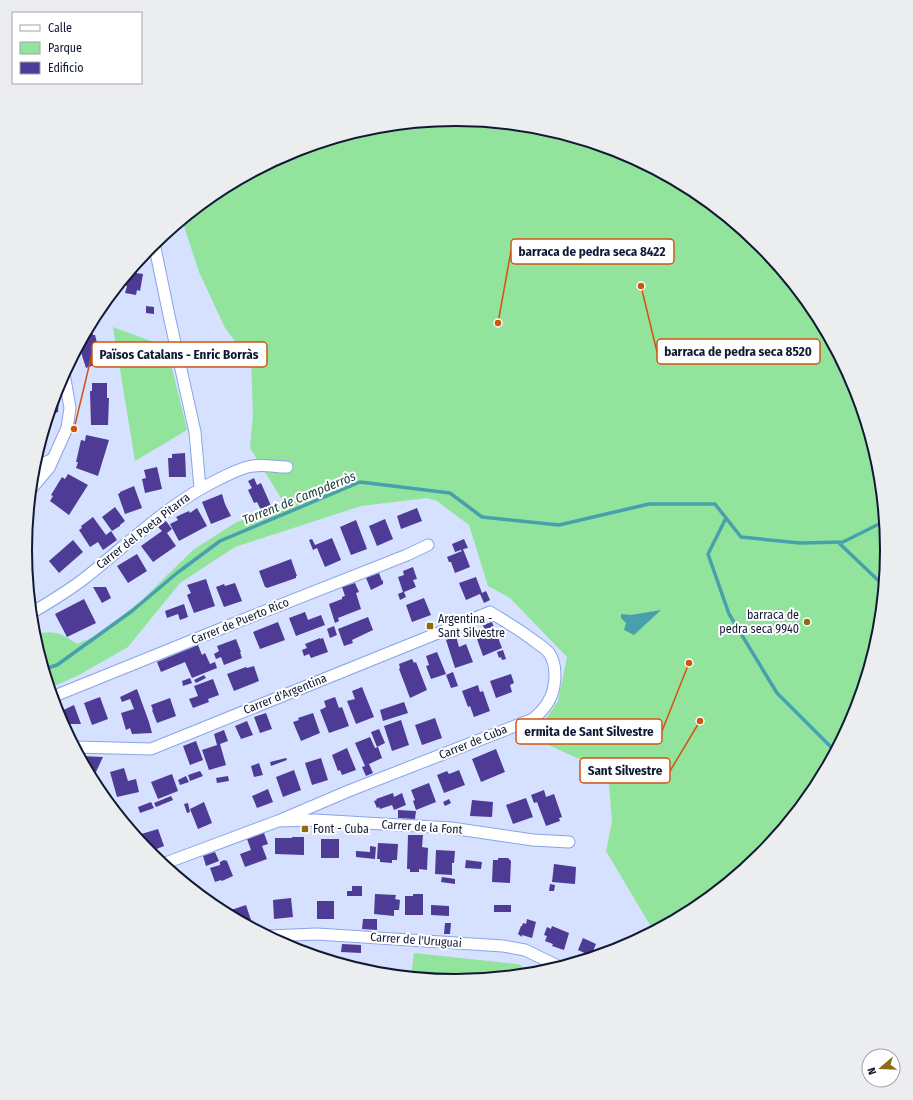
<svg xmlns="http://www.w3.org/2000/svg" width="913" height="1100" viewBox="0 0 913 1100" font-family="'Fira Sans Condensed',sans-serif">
  <rect width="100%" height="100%" fill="#d5e1fe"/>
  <!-- green -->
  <path fill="#92e49d" d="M457,119l84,8 81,24 74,40 66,54 53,65 40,75 25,81 8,84 -8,84 -25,81 -40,75 -54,65 -65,54 -58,31 12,-15 -44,-74 6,-30 -4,-49 -75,-34 25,-37 9,-44 -57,-59 -22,-12 -19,-61 -32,-24 -10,-3 -66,8 -126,41 -55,36 -52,64 -49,28 -29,13 -16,-53c19,-6 27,-2 43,9l23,-10 43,-35 50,-49 42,-27 49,-20 -34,-55 3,-35 -2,-51 -26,-34 -26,-56 -17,-52 35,-29 75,-40 81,-24z
    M113,327l54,20 20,83 -52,31z
    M414,953l104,11 18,10 -80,7 -45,-4z"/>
  <!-- water -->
  <path fill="#47a0ac" d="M661,610l-27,25 -10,-5 2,-7 -5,-5v-4l10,1z"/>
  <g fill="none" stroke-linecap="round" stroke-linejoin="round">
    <!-- stream -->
    <path stroke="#47a0ac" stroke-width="3.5" d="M726,518l-18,36 21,60 48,79 59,59
      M838,542l46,44
      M44,669l13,-4 75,-54 45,-38 43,-32 140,-59 90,11 32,24 77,8 90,-21h66l26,33 59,6 43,-1 42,-21"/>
  </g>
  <!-- building -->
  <path fill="#4d3b96" d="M138,261l-2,12 7,1 -3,17 -3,-1 -1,5 -11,-2 2,-7 -2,-1 2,-10z
    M146,306l8,1v7l-8,-1z
    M90,325l3,10h2l7,27 -16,6 -7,-22z
    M92,383h15v15h2l-1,27h-17l-1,-34h2z
    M59,398l-1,14 -10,4 4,-12h1v-4z
    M86,435l23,5 -11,36 -22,-8 2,-6h-2l5,-22 4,1z
    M185,453l1,24h-17l-1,-19h4v-4z
    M157,467l5,22 -17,4 -3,-14 4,-1 -2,-8z
    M68,474l20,11 -19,30 -19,-14 3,-5 -2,-1 11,-18 3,2z
    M254,478l3,7 4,-2 11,25 -10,4 -5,-10 -3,1 -6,-13 4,-2 -4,-7z
    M134,486l8,22 -17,6 -7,-20 2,-1v-1z
    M222,494l3,10 6,12 -20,8 -9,-22z
    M115,507l10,14 -5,4v1l-8,5 -10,-14z
    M197,508l10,18 -28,15 -9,-17 8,-4 -2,-3 6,-3 7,-3 1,2z
    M417,508l5,13 -21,8 -4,-13z
    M93,517l13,18 5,-4 6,9 -14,10 -5,-8 -8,5 -11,-17 3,-2 -1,-2z
    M385,519l8,20 -16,7 -8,-20z
    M356,520l11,29 -16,6 -11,-28z
    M166,521l6,8 -5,4 9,13 -23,16 -12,-16 21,-15 -4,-4z
    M332,538l9,22 -16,7 -8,-19 -4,2 -4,-10 3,-1 3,6z
    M464,539l4,9 -5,1 7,18 -15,6 -4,-11h-2l-2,-5 15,-6 -1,-1 -6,2 -3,-8z
    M73,540l10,12 -24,21 -10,-12z
    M137,554l10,17 -19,12 -11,-17z
    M291,559l6,17h-1v2l-29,10 -1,-1h-1l-6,-16z
    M413,567l4,12 -4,1 3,7 -12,5 2,5 -6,3 -2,-6 5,-2 -5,-15 6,-2 -1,-4z
    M379,573l3,8 1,-1v4l-12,6 -5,-12z
    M476,577l6,16 4,-2 4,9 -6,3 -4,-9 -14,6 -7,-17z
    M206,579l9,27 -21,7 -7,-18 4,-2 -4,-8z
    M235,583l7,18 -18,6 -8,-20 8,-3 1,2z
    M355,583l4,9 -3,1 5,16 -23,9 1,3 -4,2 -6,-19 13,-5v-2l3,-1 -3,-9z
    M93,587h13l5,11 -9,5z
    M424,598l7,17 -19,7 -6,-17z
    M84,599l12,24 -29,14 -12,-23z
    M184,604l4,13 -8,3 -2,-6 -11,4 -2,-7z
    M305,612l3,8 13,-5 4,10 -29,11 -7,-18z
    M368,617l5,13 -21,10 1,3 -9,3 -6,-17z
    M278,622l7,18 -25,9 -7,-17z
    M492,622l10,26 -19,8 -6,-17 10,-3 -4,-11z
    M334,626l3,9 -7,3 -3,-9z
    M456,636l3,11 7,-3 7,18 -18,6 -9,-28z
    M320,638v1l3,-1 5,14 -17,6 -2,-4 -5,2 -2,-6 5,-2 -2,-4z
    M236,639l5,13h-1l2,6 -18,7 -3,-8 -5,2 -2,-5 5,-3 -2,-5z
    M198,645l4,10 3,-2 5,11 5,-2 2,6 -25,10 -7,-16 -24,10 -4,-10z
    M503,650l3,9 -4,1 -1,-3 -2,1 -2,-6z
    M437,652l9,22 -15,5 -5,-13 3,-1 -3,-9z
    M412,659l2,4 2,-1 11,28 -17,8 -11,-29 1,-1 -1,-4z
    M254,666l5,15 -25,10 -7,-17 19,-7 1,1z
    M453,672l5,14 -7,2 -5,-13z
    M511,674l3,9 -4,2 2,7 -16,6 -6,-17z
    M204,675l2,3 -10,5 -2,-3z
    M190,678l2,5 -9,3 -1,-5z
    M213,679l6,16 -11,4 1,3 -16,6 -4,-9 9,-3 -4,-10z
    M478,685l2,7 3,-1 7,20 -16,6 -4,-11 -2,1 -6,-16z
    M362,687l12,30 -18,7 -9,-23 8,-2 -3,-8z
    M137,689l12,33 3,11 -20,1 -2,-6 -4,2 -5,-17 13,-4 -4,-10 -8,3 -2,-5z
    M100,697l8,22 -16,6 -8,-22z
    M335,697l4,11 3,-1 7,19 -20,7 -9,-23 6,-3 -2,-6z
    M170,698l6,18 -19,7 -5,-13h1l-2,-5z
    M404,702l4,11 -25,8 -3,-11z
    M74,705l7,19h-18l-6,-11z
    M266,713l6,16 -12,4 -6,-16z
    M313,713l7,20 -19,8 -8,-19 6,-2 -1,-2z
    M435,718l7,20 -20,7 -7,-20z
    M401,720l8,25 -17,6 -8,-25z
    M247,721l6,14 -12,4 -6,-13z
    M379,729l6,14 -8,4 -6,-15z
    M224,730l4,11 -8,3 6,21 -17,5 -7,-20 15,-5 -3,-11z
    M370,737l5,11 3,-1 4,11 -13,6 4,9 -7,3 -4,-9 3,-1 -10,-23z
    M196,741l7,19 -13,5 -7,-19z
    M347,748l9,22 -14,5 -2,-5 -2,1 -6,-16z
    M496,749l9,23 -24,10 -9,-23z
    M80,756l23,1 -7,15 -9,-2z
    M286,758l1,2 -16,6 -1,-4z
    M321,758l7,22 -16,5 -7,-22z
    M259,763l4,12 -9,2 -3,-11z
    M124,768l4,13 8,-2 3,13 -22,5 -7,-25z
    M294,770l7,20 -18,7 -7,-20z
    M459,770l6,15 -21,8 -7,-18 10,-4 2,3z
    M200,771l3,5 -13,5 -2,-6z
    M172,774l6,17 -20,8 -7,-17z
    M186,776l3,6 -9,3 -2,-5z
    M228,776l1,5 -12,2 -1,-5z
    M429,783l7,19 -20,8 -3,-9 2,-1 -4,-10z
    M268,789l5,13 -16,6 -5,-12z
    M544,790l2,7 8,-3 8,23 -3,1 1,3 -14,5 -9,-24 -3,1 -3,-8z
    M393,793l1,4 8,-4 4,12 -12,5 -2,-5 -12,4 -1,-2 -2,1 -3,-7 3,-1 -1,-1z
    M171,796l2,4 -17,7 -2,-4z
    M526,798l7,19 -20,7 -7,-19z
    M449,799l2,4 -6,3 -2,-4z
    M472,800l21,2 -1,15 -22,-1z
    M151,802l3,6 -14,5 -2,-6z
    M204,802l8,21 -14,6 -8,-20z
    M188,803l2,9 -3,1 -3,-9z
    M398,810l18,1 -1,8 -17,-1z
    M158,829l6,17 -15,6 -9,-11 -2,-6z
    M264,833l4,11 -6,2 5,13 -22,8 -5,-13 11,-4 -4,-11z
    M408,835h15l-1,12 6,1 -1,22 -8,-1v3h-9v-3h-3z
    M292,837h12v18l-29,-1v-16h17z
    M321,839h18v19h-18z
    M378,843l20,1 -1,16h-5v3l-12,-1v-3h-3z
    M370,846l6,1 -1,12 -19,-2v-6l14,1z
    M436,850l19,1 -1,12h-2v12l-17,-1z
    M215,852l4,9 -13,5 -3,-10z
    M498,858h10l3,3 -1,22 -18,-1 1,-22h5z
    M224,860l3,1 6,15 -11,5 -1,-1 -6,2 -5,-14 10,-3v-3z
    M466,860l16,2 -1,7 -16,-1z
    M554,864l22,3 -1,17 -23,-2z
    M442,877l13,2v5l-14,-2z
    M550,884l5,1 -1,6h-5z
    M352,886h10v10h-15v-5h5z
    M375,894l21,1 -1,4 5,1 -1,10h-5v6l-20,-2z
    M413,894h10v21h-18v-19h8z
    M291,898l2,19 -19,2 -1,-19z
    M317,901h17v18h-17z
    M246,905l5,15 -8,3 -18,-10v-1z
    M431,905l18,1v10l-18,-1z
    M494,905h17v7h-17z
    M363,919h14v11l-15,-1z
    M527,919l9,3 -4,16 -10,-3v2l-4,-3 3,-8h1l1,-3 3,1z
    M445,923h6l-1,11h-6z
    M552,926l17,7 -5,17 -12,-4 1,-2 -8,-3 2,-5 -3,-1 3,-8 4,2z
    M583,938l13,6 -5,12 -13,-6z
    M342,944l19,1v8l-20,-1z
    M354,967l22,1 -1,5h-3z"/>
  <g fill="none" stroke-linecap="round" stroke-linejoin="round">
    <defs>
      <path id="street" d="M154,243l16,77 25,112 5,56
        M33,468l20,-9
        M31,489l18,-21 18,-40 3,-20 -6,-35
        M31,613c19,-11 37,-22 54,-35 44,-35 83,-74 134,-99 11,-5 23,-12 34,-13 11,-2 23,1 34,1
        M52,697l188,-76 167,-66 21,-10
        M75,747l76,2 339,-137c16,10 32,19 47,31 4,3 9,6 12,10 7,10 7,21 5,33 -2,14 -10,24 -21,33l-182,71 -73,31
        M163,864l115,-43 37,-1 136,8 82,12 36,2
        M268,936l49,-2 186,12 22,4 35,17"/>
    </defs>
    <!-- street casing -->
    <use href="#street" stroke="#89a4e8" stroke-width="13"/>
    <!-- street -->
    <use href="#street" stroke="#fff" stroke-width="11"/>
  </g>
  <!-- markers -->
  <g fill="#8c6c0e" stroke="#fff" stroke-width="1.5">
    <circle cx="807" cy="622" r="4"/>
    <rect x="426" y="622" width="8" height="8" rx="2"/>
    <rect x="301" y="825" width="8" height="8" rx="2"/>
  </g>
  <g text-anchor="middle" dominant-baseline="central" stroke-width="4" stroke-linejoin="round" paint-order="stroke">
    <!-- street labels -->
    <g font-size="12" fill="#111a34" stroke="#fff">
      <text transform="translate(143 531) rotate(-38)">Carrer del Poeta Pitarra</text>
      <text transform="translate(240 621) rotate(-22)">Carrer de Puerto Rico</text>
      <text transform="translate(285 694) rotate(-22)">Carrer d'Argentina</text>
      <text transform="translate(473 742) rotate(-22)">Carrer de Cuba</text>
      <text transform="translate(422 827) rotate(4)">Carrer de la Font</text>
      <text transform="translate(416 940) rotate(4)">Carrer de l'Uruguai</text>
    </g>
    <!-- poi labels -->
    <g font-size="12" fill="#111a34" stroke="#fff" text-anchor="start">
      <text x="799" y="615" text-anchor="end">barraca de<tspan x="799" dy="14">pedra seca 9940</tspan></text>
      <text x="438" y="619">Argentina -<tspan x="438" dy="14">Sant Silvestre</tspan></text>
      <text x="313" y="829">Font - Cuba</text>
    </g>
    <!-- water labels -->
    <g font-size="13" font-style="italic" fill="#213d41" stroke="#fff">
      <text transform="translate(299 498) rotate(-22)">Torrent de Campderròs</text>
    </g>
  </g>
  <!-- crop -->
  <path d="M0 0H913V1100H0ZM32 550a424 424 0 1 1 848 0a424 424 0 1 1-848 0Z" fill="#ecedef" fill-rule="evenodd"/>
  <path fill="none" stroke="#111a34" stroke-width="2" d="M32 550a424 424 0 1 1 848 0a424 424 0 1 1-848 0Z"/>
  <!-- callouts -->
  <path fill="none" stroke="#d25310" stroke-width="1.5" d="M498 323L511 251M641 286L657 352M74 429L92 354M689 663L662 731M700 721L670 771"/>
  <g fill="#d25310" stroke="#fff" stroke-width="1.5">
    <circle cx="498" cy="323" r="4"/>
    <circle cx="641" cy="286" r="4"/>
    <circle cx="74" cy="429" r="4"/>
    <circle cx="689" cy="663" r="4"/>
    <circle cx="700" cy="721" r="4"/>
  </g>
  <g fill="#fff" stroke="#d25310" stroke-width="1.5">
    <rect x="511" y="239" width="163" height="25" rx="4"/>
    <rect x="657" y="339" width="163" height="25" rx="4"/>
    <rect x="92" y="342" width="175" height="25" rx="4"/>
    <rect x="516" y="719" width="146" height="25" rx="4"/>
    <rect x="580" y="758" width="90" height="25" rx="4"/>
  </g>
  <g font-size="13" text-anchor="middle" font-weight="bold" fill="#111a34">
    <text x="592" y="256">barraca de pedra seca 8422</text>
    <text x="738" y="356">barraca de pedra seca 8520</text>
    <text x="179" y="359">Països Catalans - Enric Borràs</text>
    <text x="589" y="736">ermita de Sant Silvestre</text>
    <text x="625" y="775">Sant Silvestre</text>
  </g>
  <!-- legend -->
  <rect x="12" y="12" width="130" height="72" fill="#ffffff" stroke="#a0a3ae"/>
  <rect x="20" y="25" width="20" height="6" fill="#ffffff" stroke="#a0a3ae"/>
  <text x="48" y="32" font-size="12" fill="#111a34">Calle</text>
  <rect x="20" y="42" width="20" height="12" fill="#92e49d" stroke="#a0a3ae"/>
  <text x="48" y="52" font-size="12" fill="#111a34">Parque</text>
  <rect x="20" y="62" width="20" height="12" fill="#4d3b96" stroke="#a0a3ae"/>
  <text x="48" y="72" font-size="12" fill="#111a34">Edificio</text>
  <!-- north arrow -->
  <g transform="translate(881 1068) rotate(251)"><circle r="19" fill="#ffffff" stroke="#a0a3ae"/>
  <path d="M0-3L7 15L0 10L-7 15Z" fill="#8c6c0e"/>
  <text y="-6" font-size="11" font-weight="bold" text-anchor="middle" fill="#111a34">N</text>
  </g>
</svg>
